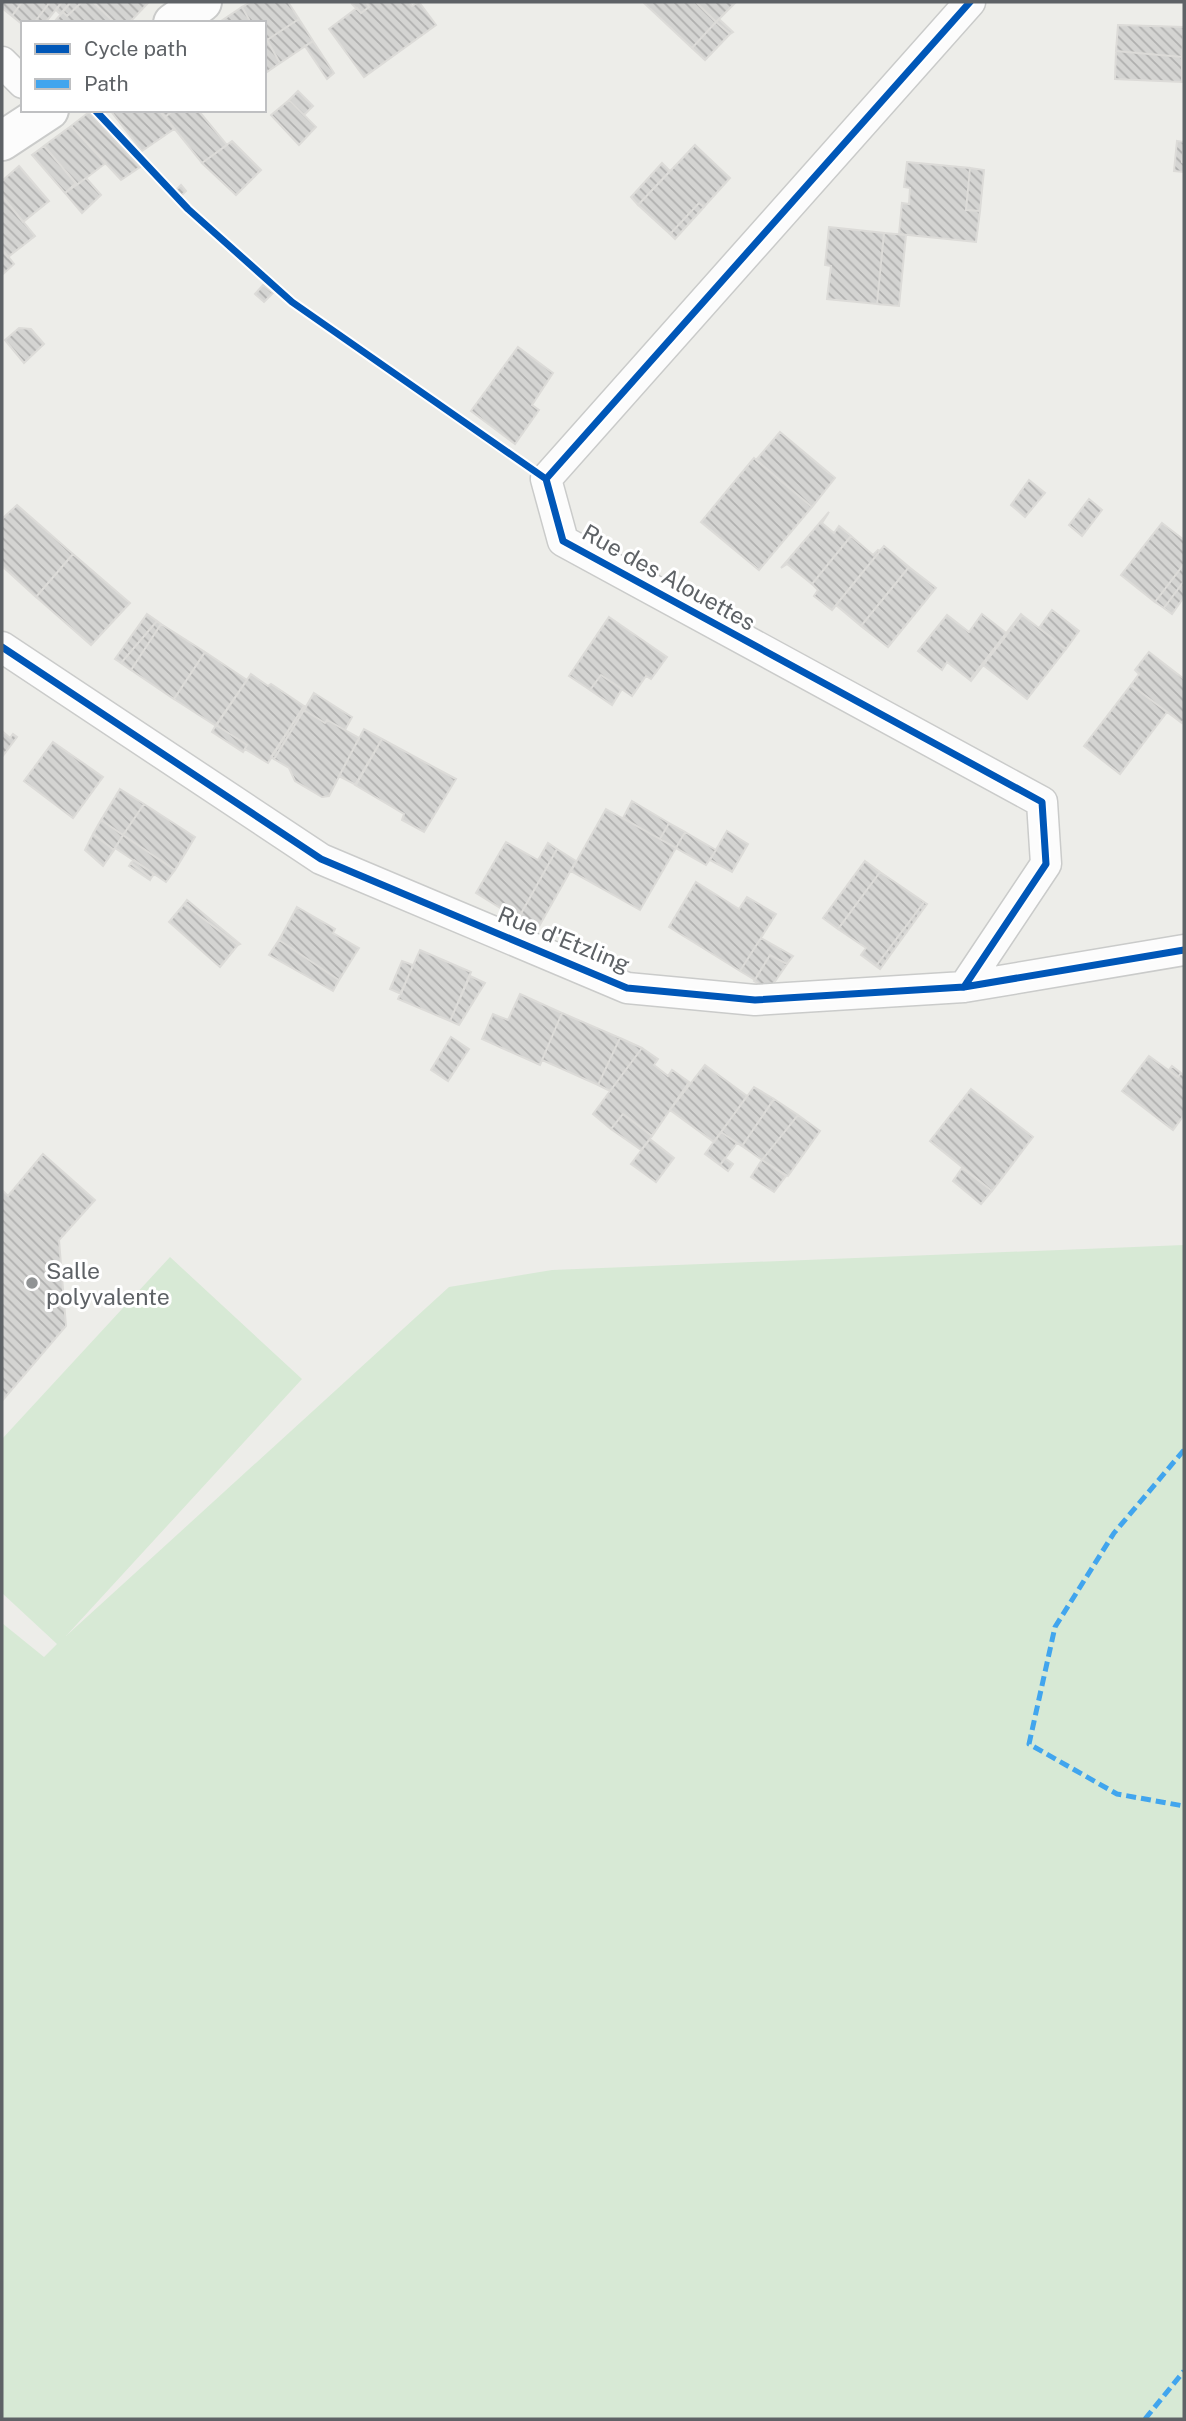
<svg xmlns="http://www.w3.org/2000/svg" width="1186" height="2421" viewBox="0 0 1186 2421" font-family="'Public Sans',sans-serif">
  <defs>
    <pattern id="building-back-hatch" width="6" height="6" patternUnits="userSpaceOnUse" patternTransform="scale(1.75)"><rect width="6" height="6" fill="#d4d4d2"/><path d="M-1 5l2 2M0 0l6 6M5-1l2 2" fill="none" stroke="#afafae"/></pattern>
  </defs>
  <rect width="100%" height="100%" fill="#edede9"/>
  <!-- green -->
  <path fill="#d7e9d5" d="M1184,1245v1174h-1182v-796l42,34 13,-13 -55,-51v-154l168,-182 132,122 -236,257 383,-349 103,-17z"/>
  <!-- building -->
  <path fill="url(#building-back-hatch)" stroke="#dcdbd8" stroke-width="2" d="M2,2h20l-10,14 -10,-8z
    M22,2h28l-16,21h-11v2l-11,-9z
    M50,2h12l-17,21h-11z
    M62,2h9l-11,12 -4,-4z
    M71,2h11l-15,14 -4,-4z
    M82,2h11l22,21h-62l10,-11 4,4z
    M93,2h56l-20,21h-14z
    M251,2h37l11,17 -35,23v-19h-13l-9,-16z
    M356,2h10l3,5 -8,6 -9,-9z
    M366,2h43l3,4 7,-4 17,23 -72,52 -35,-48 28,-21 4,5 8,-6z
    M643,2h53l20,20 -24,26z
    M696,2h40l-20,20z
    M242,7l9,16h-29l-1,-2z
    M299,19l14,22 -33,22 -13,-23z
    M719,19l14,13 -3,2 -14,-12z
    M716,22l14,12 -25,26 -13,-12z
    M1118,25l66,2 -2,30 -66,-6z
    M267,40l13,23 -16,11v-32z
    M313,41l21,32 -7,6 -22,-33z
    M1116,51l66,6v25l-67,-3z
    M1182,57h2v25h-2z
    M298,91l15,15 -9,9 -15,-15z
    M289,100l27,27 -17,18 -28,-30z
    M110,110h49l15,19 -32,22z
    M159,110h15l-9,7z
    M174,110h24l29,35 -25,18 -37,-46z
    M89,112l51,55 -19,13 -50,-54z
    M71,126l35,37 -29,22 -33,-39z
    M232,141l29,29 -25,25 -34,-32z
    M1177,141l7,1 -2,20 2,1v9l-10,-1z
    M695,145l35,33 -26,29 -5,-4 -29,31 -32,-29z
    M44,146l32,37 -11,10 -33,-38z
    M907,162l63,6 -4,42 14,1 -4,31 -77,-8 3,-31 7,1 1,-16 -6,-1z
    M662,163l8,8 -32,34 -7,-8z
    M19,166l30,35 -26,21 -21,-26v-15z
    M970,168l14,2 -4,41 -14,-1z
    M86,178l15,17 -19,18 -17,-20z
    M181,185l5,6 -6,6 -5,-6z
    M2,196l33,40 -27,21 -6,-8z
    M699,203l5,4 -29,32 -5,-5z
    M829,227l55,6 -7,71 -50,-5 4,-33 -6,-1z
    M884,233l22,2 -7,71 -22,-2z
    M2,249l12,15 -12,11z
    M263,285l10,8 -9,9 -9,-8z
    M19,328l12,1 13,15 -20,19 -19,-23z
    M518,347l35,26 -21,32 7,5 -24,34 -44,-33z
    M780,432l55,46 -23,29 -56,-47z
    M754,458l58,49 -53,63 -58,-48z
    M1029,480l16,13 -20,24 -14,-12z
    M1089,499l13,11 -20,26 -13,-11z
    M17,505l56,49 -37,43 -34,-31v-47z
    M829,512l-7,11 12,10 5,-7 12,10 -39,48 -25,-20 -6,4z
    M1162,523l22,17v24l-29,38 -34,-27z
    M851,536l22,19 5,-5 2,1 -48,59 -18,-14 4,-6 -6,-6z
    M884,546l25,21 -48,59 -25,-21z
    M73,554l57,49 -39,42 -55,-48z
    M1184,564v17l-20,27 -9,-6z
    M909,567l27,21 -48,59 -27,-21z
    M1184,581v16l-12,17 -8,-6z
    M1052,610l27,21 -13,18 -27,-21z
    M147,614l10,7 -36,42 -6,-4z
    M982,614l24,19 -36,47 -23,-18 -5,8 -24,-19 29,-36 22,17z
    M1021,614l1,1 -51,66 -1,-1z
    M1022,615l44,34 -39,50 -44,-34z
    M609,617l58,40 -16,22 -5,-3 -14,20 -31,-21 -11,15 -21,-14z
    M157,621l4,3 -30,46 -10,-7z
    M161,624l44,28 -31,47 -43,-29z
    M205,652l42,28 -31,46 -42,-27z
    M1149,652l35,27v41l-2,3 -51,-38 8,-11 -4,-4z
    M251,674l17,12 3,-2 33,22 -36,57 -23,-14 2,-4 -31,-20z
    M601,675l21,14 -10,16 -22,-15z
    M1131,685l36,27 -47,62 -36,-28z
    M314,693l38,24 -7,13 -18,-10 -2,3 -21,-13z
    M304,706l2,1 -2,3 -30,49 -3,-2z
    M304,710l21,13 2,-3 32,18 -30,58 -7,1 -27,-16 -6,-13 -15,-9z
    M216,725l31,20 -4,7 -31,-20z
    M364,729l18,10 -26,46 -17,-9z
    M2,731l8,7 3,-4 4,3 -15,20z
    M382,739l74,40 -32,53 -22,-12 2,-6 -49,-29z
    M53,742l50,35 -30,41 -49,-37z
    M120,789l24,15 -21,31 -22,-15z
    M632,801l37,22 -9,16 -37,-21z
    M144,804l51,33 -20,33 -52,-35z
    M606,809l70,39 -36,62 -69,-39z
    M101,820l22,15 -9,15 -21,-16z
    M669,823l16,9 -9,16 -16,-9z
    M727,831l21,13 -16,28 -22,-12z
    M685,832l31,18 -10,15 -30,-17z
    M93,834l21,16 -11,16 -18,-16z
    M123,835l52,35 -9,12 -51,-34z
    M506,842l32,18 10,-17 9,6 -39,70 -42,-26z
    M557,849l19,12 -39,69 -19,-11z
    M134,860l20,14 -3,4 -20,-15z
    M865,861l15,11 -42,57 -15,-11z
    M131,863l20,15 -1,2 -21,-14z
    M880,872l44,30 -48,64 -15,-11 5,-7 -28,-19z
    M696,882l43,27 8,-12 29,17 -36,57 -71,-44z
    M187,900l53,44 -2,1 -54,-41z
    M924,902l3,2 -47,65 -4,-3z
    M184,904l54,41 -18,22 -51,-45z
    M297,907l38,22 -2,4 26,15 -20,32 -60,-40z
    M761,938l32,18 -6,8 -17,-9 -15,25 -15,-9z
    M279,940l60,40 -6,11 -64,-36z
    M420,950l51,22 -21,49 -52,-22z
    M770,955l17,9 -18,26 -15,-9z
    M402,961l11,4 -12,29 -11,-5z
    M470,976l15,7 -26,42 -9,-4z
    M520,994l42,19 -22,52 -58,-26 11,-25 15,6z
    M562,1013l58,25 -22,47 -56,-25z
    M451,1037l18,12 -21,32 -17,-11z
    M620,1038l22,10 -32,43 -12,-6z
    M642,1048l16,11 -4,6 14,11 4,-6 17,12 -37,54 -29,-22 -12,15 -18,-15z
    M1149,1056l29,21 3,-4 3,3v39l-11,15 -51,-39z
    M705,1065l42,31 -33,46 -44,-32z
    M1172,1066l9,7 -3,4 -9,-7z
    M754,1087l20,12 -32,47 -21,-14z
    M971,1089l62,48 -41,54 -62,-50z
    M774,1099l24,16 -36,45 -20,-14z
    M623,1114l29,22 -11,14 -30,-21z
    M798,1115l22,16 -32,45 -26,-16z
    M721,1132l16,11 -17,22 -15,-11z
    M650,1139l24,19 -18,24 -25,-18z
    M43,1154l52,46 -36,40 7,86 -64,75v-211l6,6z
    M725,1158l8,6 -5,7 -8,-6z
    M762,1160l24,16 -12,16 -23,-15z
    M962,1168l30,23 -11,13 -28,-23z"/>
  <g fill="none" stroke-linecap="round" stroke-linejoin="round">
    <defs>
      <path id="minor" d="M2,62l21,21
        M2,647l319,212 306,129 128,12 209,-13 220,-37
        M964,987l82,-123 -4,-62 -479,-261 -17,-62 424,-477"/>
      <path id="secondary" d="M173,23l29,-21
        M2,141l47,-31"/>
    </defs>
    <!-- minor casing -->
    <use href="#minor" stroke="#cacbca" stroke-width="33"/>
    <!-- secondary casing -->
    <use href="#secondary" stroke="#cacbca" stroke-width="42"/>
    <!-- minor -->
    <use href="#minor" stroke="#fcfcfc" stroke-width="30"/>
    <!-- secondary -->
    <use href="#secondary" stroke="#fcfcfc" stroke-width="38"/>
    <!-- quiet -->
    <path stroke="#41a5ee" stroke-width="5" stroke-dasharray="10 5" stroke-linecap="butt" d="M1184,1450l-70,83 -59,94 -26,117 88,50 67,12
      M1145,2419l39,-48"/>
    <defs>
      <path id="cycleway" d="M95,110l93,99 104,93 254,177
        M2,647l319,212 306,129 128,12 209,-13 220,-37
        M964,987l82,-123 -4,-62 -479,-261 -17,-62 424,-477"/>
    </defs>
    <!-- cycleway casing -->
    <use href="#cycleway" stroke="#fff" stroke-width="11"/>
    <!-- cycleway -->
    <use href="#cycleway" stroke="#0057b8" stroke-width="7"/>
  </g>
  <!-- markers -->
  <circle fill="#909394" stroke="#fff" stroke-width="2.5" cx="32" cy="1283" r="7"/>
  <g text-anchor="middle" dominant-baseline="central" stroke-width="6" stroke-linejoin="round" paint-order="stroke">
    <!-- street labels -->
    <g font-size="23" fill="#5e6266" stroke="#fff">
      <text transform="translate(669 577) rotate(29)">Rue des Alouettes</text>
      <text transform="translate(564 939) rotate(22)">Rue d'Etzling</text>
    </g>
    <!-- poi labels -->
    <g font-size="23" fill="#5e6266" stroke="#fff" text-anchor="start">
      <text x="46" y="1270">Salle<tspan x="46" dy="26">polyvalente</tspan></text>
    </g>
  </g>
  <!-- border -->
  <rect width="1186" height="2421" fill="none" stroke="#5e6266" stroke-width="7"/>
  <!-- legend -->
  <rect x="21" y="21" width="245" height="91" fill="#ffffff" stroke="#bfc0c2" stroke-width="2"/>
  <rect x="35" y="44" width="35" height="10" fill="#0057b8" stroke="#bfc0c2" stroke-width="2"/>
  <text x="84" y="56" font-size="21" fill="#5e6266">Cycle path</text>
  <rect x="35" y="79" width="35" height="10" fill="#41a5ee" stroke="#bfc0c2" stroke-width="2"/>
  <text x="84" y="91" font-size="21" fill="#5e6266">Path</text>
</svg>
